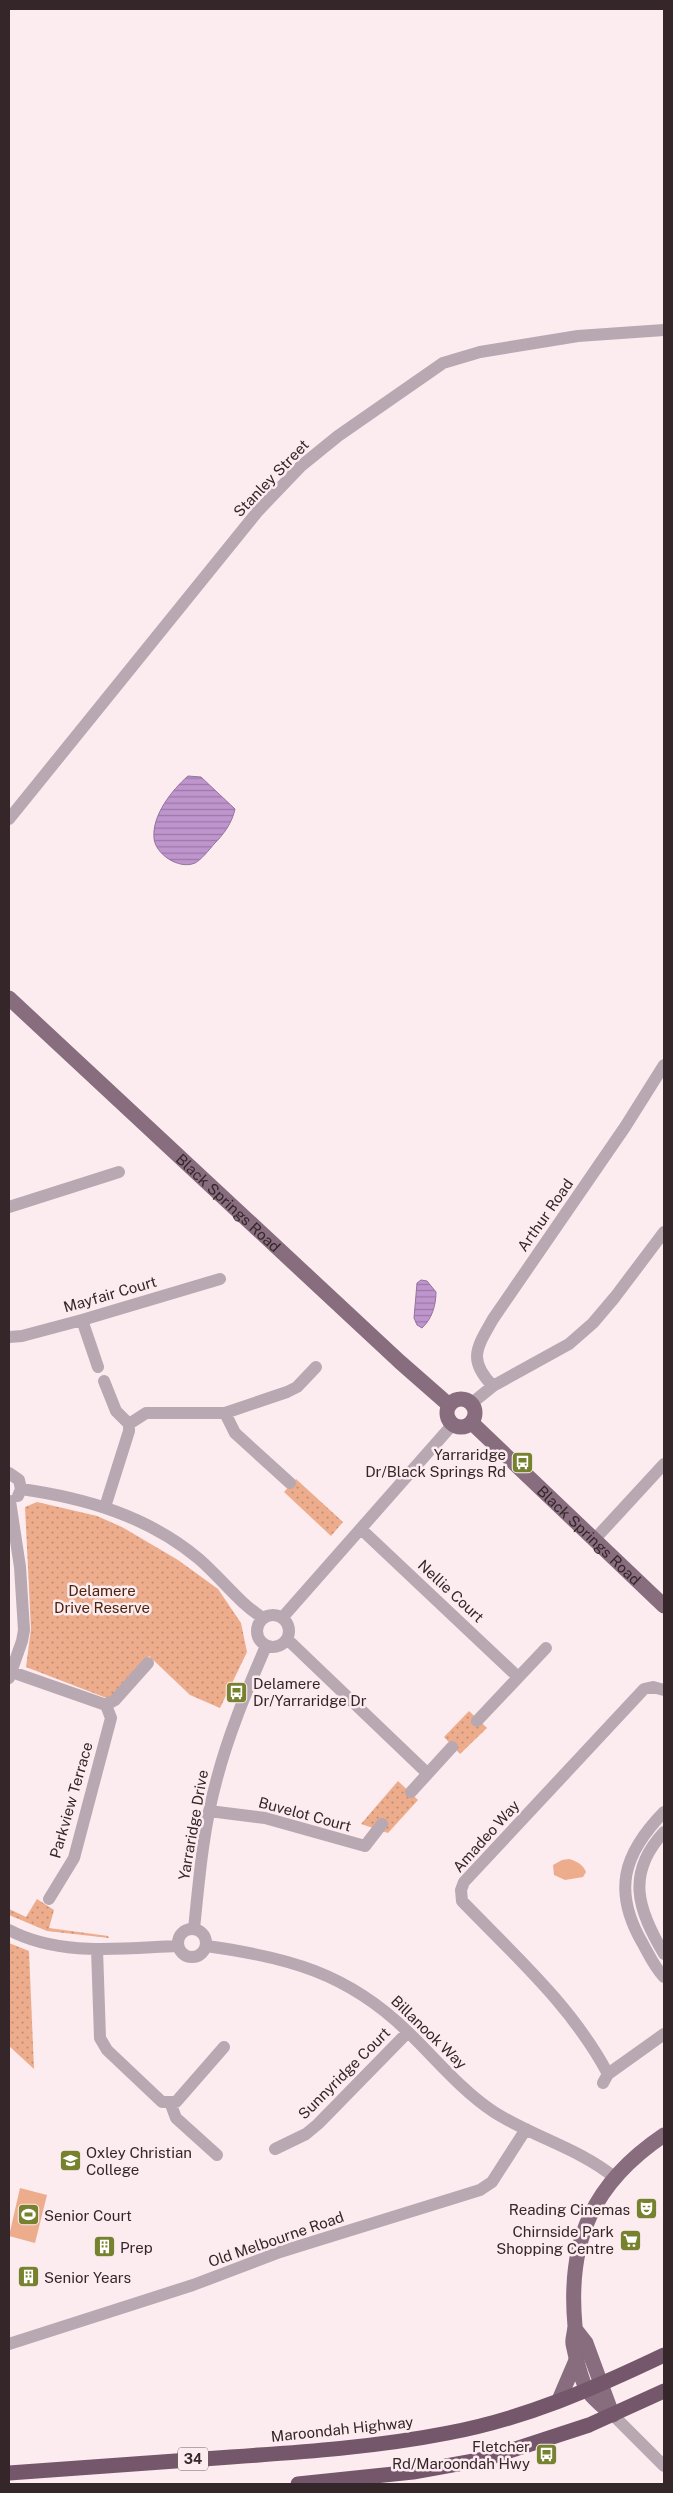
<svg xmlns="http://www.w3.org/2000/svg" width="673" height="2493" viewBox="0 0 673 2493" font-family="'Public Sans',sans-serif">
  <defs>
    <pattern id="park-dots" width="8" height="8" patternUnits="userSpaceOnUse" patternTransform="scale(1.25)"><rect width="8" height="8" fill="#edad8c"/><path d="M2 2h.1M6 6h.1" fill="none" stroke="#c18d73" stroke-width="1.8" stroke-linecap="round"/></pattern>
    <pattern id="water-rules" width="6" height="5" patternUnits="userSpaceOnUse" patternTransform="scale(1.25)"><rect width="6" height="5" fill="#be95cd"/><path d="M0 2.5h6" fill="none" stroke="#9b79a7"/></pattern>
  </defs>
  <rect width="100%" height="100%" fill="#fcebef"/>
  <!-- grass -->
  <path fill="#edad8c" d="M569,1859c7,2 14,5 17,13l-3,5 -18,3 -11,-5 -1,-10 9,-5z
    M20,2188l27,7 -12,48 -26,-7z"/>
  <!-- park -->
  <path fill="url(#park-dots)" d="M296,1479l47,43 -12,14 -47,-44z
    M37,1502l60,14 25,11 56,33 40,29 23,34 6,29 -27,56 -30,-13 -41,-39 -40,43 -83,-32 5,-38 -6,-122z
    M469,1711l18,17 -27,26 -16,-17z
    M398,1781l20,19 -30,33 -27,-9z
    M37,1899l17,11 -5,18 59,8 1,2 -62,-7 -38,-16v-6l17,8z
    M9,1943l20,8 5,118 -25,-23z"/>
  <!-- water -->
  <path fill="url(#water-rules)" stroke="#95749c" d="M188,776l13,1 34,32c-3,14 -11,25 -21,35 -5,6 -13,16 -19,19 -16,7 -40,-9 -41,-25 -2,-23 18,-48 34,-62z
    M421,1280l6,1 9,11c0,13 -4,27 -14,36l-5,-3 -3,-7 3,-35z"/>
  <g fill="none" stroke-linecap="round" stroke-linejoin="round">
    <!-- minor -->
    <path stroke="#b7a8b2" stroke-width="12" d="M9,819l249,-308 43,-45 37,-30 105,-73 37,-11 98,-16 86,-6
      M9,1207l110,-35
      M82,1320l16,47
      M9,1337l13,-1 60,-16 138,-41
      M104,1381l12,30 13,13
      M493,1386c-26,-26 -16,-39 0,-67l132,-192 39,-62
      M472,1403l21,-17 76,-42 24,-21 22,-26 49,-65
      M225,1413l10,20 55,50
      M9,1473l10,7 2,9 -3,7
      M21,1489c64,9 127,27 178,70 22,19 40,44 64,59
      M105,1507l24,-76v-7l17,-11h79l62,-21 10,-5 19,-20
      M362,1530l156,147
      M594,1540l70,-76
      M257 1631a16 16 0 1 1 32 0a16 16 0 1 1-32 0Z
      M282,1618l171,-194
      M287,1639l140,134
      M9,1671l97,34 5,13 -37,140 -25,41
      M9,1678l13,-37 2,-11 -4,-63 -10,-66
      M106,1705l9,-5 33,-37
      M477,1721l69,-73
      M411,1792l41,-45
      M209,1811l56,7 100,28 17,-22
      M664,1812c-41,42 -52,79 -21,132 6,11 12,24 21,33
      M664,1832c-39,42 -26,78 0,122
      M178 1943a14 14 0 1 1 28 0a14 14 0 1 1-28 0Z
      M194,1929c5,-49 9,-99 22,-147 12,-47 31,-92 50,-136
      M9,1930c51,27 114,18 169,16
      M206,1946c81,11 142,27 202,86 28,27 53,58 86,80 39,25 84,36 120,65
      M97,1949l3,89 7,12 55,52h14l48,-55
      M608,2074c-36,-68 -94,-119 -146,-173l-1,-11 3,-8 180,-193 9,-2 11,3
      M603,2083l5,-9 56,-40
      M170,2102l6,16 41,37
      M275,2149l31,-15 12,-10 90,-92
      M9,2344l184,-59 87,-33 200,-62 12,-8 34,-53
      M613,2415l51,51"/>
    <!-- major -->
    <g stroke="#876d7e" stroke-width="15">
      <path id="s1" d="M9,998l391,364 49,43"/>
      <circle cx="461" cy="1413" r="14"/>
      <path id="s2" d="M472,1423l192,183"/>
      <path d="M575,2329l11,14 25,68"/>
      <path d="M559,2400l18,-42"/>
      <path d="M613,2415c-8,-7 -19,-15 -25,-24 -6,-7 -13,-37 -15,-47 -1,-6 2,-12 2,-18 -8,-86 18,-143 89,-191"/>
    </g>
    <!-- highway -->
    <path stroke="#75576b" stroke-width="15" d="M9,2473c74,-6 148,-11 222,-16 73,-5 146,-10 217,-24 76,-14 147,-45 216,-78
      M298,2484l115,-12 72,-13 104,-34 75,-34"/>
  </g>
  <!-- icons -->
  <defs>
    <symbol id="bus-square" viewBox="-11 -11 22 22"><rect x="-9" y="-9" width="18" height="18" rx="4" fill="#77822f" stroke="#fcebef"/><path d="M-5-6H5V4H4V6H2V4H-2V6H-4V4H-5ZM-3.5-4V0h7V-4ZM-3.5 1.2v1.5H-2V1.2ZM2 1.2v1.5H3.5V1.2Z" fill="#fff"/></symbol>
    <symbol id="school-square" viewBox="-11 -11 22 22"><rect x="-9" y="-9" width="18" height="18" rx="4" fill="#77822f" stroke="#fcebef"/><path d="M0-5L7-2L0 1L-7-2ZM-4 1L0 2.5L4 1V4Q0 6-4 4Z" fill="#fff"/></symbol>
    <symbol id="theatre-square" viewBox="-11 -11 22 22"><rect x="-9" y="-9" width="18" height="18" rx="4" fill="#77822f" stroke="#fcebef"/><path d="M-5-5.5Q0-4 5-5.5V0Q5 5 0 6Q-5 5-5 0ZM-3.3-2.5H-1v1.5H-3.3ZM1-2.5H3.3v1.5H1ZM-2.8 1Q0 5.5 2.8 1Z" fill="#fff"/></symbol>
    <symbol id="stadium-square" viewBox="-11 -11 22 22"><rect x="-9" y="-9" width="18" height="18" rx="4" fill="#77822f" stroke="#fcebef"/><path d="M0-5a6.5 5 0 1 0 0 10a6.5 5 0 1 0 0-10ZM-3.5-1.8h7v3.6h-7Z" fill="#fff"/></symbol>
    <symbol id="supermarket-square" viewBox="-11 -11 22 22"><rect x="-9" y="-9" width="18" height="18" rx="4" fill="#77822f" stroke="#fcebef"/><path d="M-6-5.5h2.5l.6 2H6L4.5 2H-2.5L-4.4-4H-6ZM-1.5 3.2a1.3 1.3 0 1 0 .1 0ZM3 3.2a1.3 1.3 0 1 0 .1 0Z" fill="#fff"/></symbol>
    <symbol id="building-square" viewBox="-11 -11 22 22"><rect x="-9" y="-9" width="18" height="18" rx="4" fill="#77822f" stroke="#fcebef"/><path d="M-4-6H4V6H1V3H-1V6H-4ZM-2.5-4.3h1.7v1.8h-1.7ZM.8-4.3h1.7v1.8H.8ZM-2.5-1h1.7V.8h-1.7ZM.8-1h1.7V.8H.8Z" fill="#fff"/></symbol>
  </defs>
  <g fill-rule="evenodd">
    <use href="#bus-square" x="510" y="1450" width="25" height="25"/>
    <use href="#bus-square" x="224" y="1680" width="25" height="25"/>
    <use href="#school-square" x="58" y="2148" width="25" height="25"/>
    <use href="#theatre-square" x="634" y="2196" width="25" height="25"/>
    <use href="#stadium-square" x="16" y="2202" width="25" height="25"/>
    <use href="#supermarket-square" x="618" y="2228" width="25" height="25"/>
    <use href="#building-square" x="92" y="2234" width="25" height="25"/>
    <use href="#building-square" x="16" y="2264" width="25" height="25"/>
    <use href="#bus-square" x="534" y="2442" width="25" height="25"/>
  </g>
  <g text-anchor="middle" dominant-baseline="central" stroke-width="5" stroke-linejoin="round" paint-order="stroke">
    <!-- shield labels -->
    <rect fill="#fcebef" stroke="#716165" stroke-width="1" x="178" y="2447.5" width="30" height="23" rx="4"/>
    <g font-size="14" font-weight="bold" fill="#35262a">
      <text x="193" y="2459">34</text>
    </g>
    <!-- street labels -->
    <g font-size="15" fill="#35262a" stroke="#fcebef">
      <text transform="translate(271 478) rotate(-46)">Stanley Street</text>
      <text stroke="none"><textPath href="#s1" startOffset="300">Black Springs Road</textPath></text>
      <text transform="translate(545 1215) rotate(-55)">Arthur Road</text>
      <text transform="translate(110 1294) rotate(-16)">Mayfair Court</text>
      <text stroke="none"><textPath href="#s2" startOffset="162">Black Springs Road</textPath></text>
      <text transform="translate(451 1591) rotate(43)">Nellie Court</text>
      <text transform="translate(71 1800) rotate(-74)">Parkview Terrace</text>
      <text transform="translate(305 1814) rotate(15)">Buvelot Court</text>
      <text transform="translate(193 1825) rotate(-80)">Yarraridge Drive</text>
      <text transform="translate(486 1836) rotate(-48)">Amadeo Way</text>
      <text transform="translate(429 2032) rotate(44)">Billanook Way</text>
      <text transform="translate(344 2073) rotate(-45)">Sunnyridge Court</text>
      <text transform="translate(276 2239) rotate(-19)">Old Melbourne Road</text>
      <text transform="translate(342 2429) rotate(-6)">Maroondah Highway</text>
    </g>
    <!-- poi labels -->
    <g font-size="15" fill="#35262a" stroke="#fcebef" text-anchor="start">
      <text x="506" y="1454" text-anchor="end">Yarraridge<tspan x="506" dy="17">Dr/Black Springs Rd</tspan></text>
      <text x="253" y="1683">Delamere<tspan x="253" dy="17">Dr/Yarraridge Dr</tspan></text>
      <text x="86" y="2152">Oxley Christian<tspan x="86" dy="17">College</tspan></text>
      <text x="630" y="2209" text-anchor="end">Reading Cinemas</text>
      <text x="44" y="2215">Senior Court</text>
      <text x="614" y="2231" text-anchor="end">Chirnside Park<tspan x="614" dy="17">Shopping Centre</tspan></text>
      <text x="120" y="2247">Prep</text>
      <text x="44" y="2277">Senior Years</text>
      <text x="530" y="2446" text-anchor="end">Fletcher<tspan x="530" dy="17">Rd/Maroondah Hwy</tspan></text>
    </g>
    <!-- park labels -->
    <g font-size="15" fill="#4d230b" stroke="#fcebef">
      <text x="102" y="1590">Delamere<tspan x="102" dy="17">Drive Reserve</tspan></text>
    </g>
  </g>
  <!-- border -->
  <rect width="673" height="2493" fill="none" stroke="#35262a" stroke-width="20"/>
</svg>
